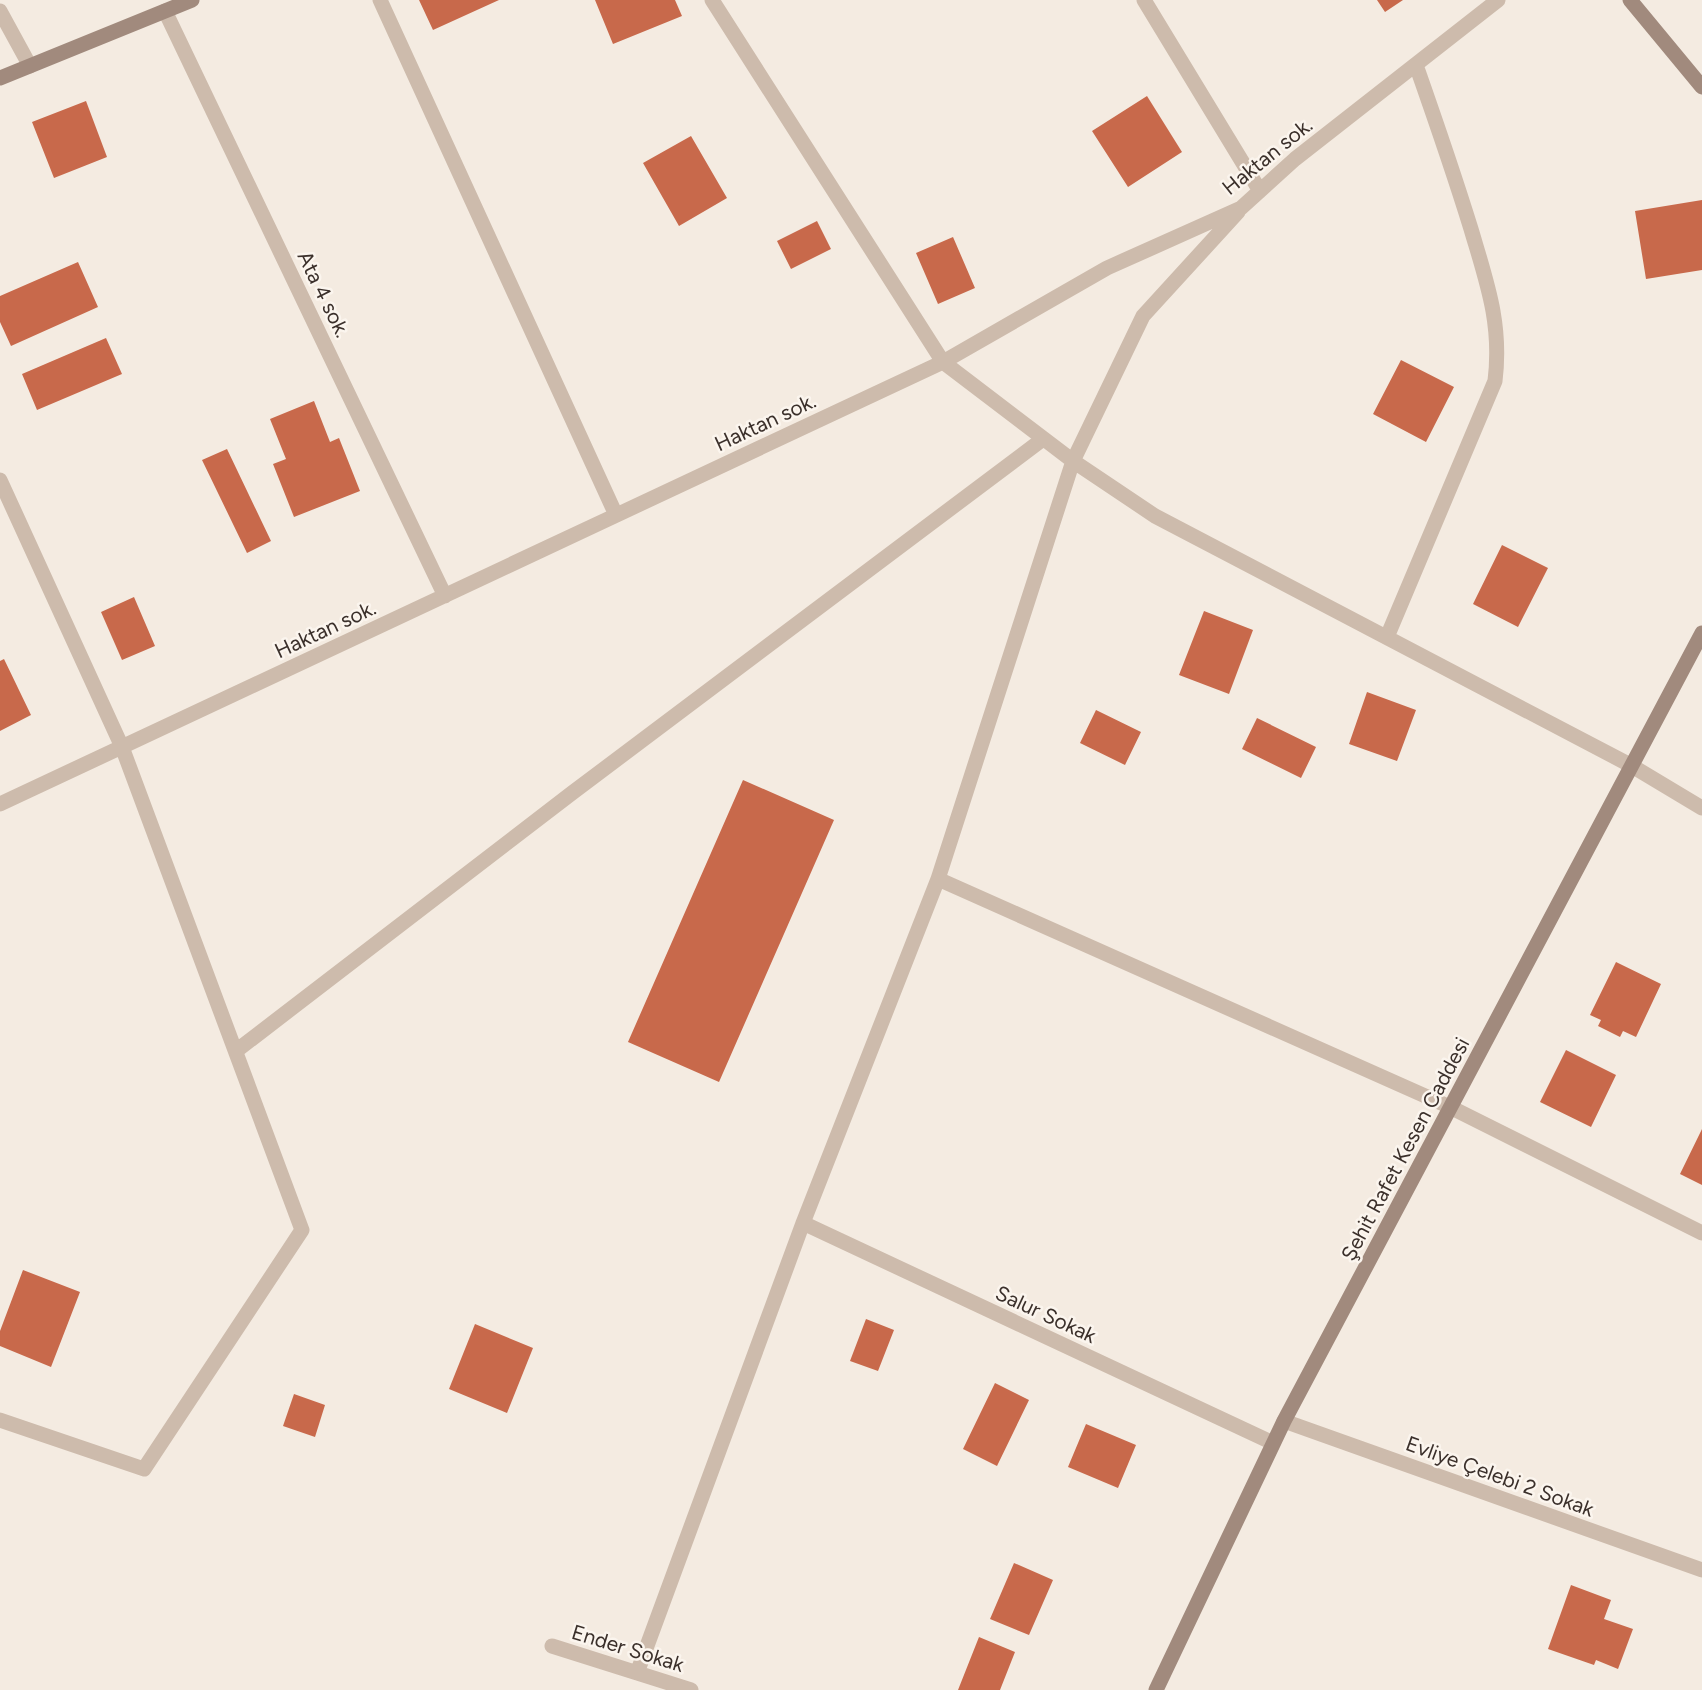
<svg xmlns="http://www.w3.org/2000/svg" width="1702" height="1690" viewBox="0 0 1702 1690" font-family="Figtree,sans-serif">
  <rect width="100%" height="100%" fill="#f4ebe1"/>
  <!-- building -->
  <path fill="#c8694b" d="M419,0h80l-66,30z
    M595,0h80l7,16 -69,28z
    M1377,0h26l-18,12z
    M1147,96l35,56 -54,35 -36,-56z
    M86,101l21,56 -53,21 -22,-56z
    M691,136l36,62 -48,28 -36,-63z
    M1702,200v70l-56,9 -11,-68z
    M817,221l14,28 -40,20 -14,-28z
    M953,237l22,51 -37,16 -22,-51z
    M78,262l20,45 -87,39 -11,-24v-26z
    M106,338l16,36 -85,36 -15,-36z
    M1401,360l53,27 -28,55 -53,-28z
    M314,401l16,41 9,-4 21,53 -66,26 -21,-53 13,-5 -16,-40z
    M227,449l44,92 -24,12 -45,-93z
    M1502,545l46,23 -30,59 -45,-23z
    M134,597l21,49 -33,14 -21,-48z
    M1204,611l49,19 -24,64 -50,-19z
    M4,659l27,56 -31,16v-70z
    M1367,692l49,18 -19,51 -48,-17z
    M1096,710l45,22 -16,33 -45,-22z
    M1257,718l59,29 -15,31 -59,-29z
    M743,780l91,40 -115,262 -91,-40z
    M1616,962l45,22 -25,53 -13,-6 -3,6 -22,-11 3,-6 -11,-5z
    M1566,1050l50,25 -25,52 -51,-25z
    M1702,1129v56l-22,-11z
    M23,1270l57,22 -29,75 -51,-21v-15z
    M866,1319l28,11 -16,41 -28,-10z
    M475,1324l58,24 -26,65 -58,-24z
    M995,1383l34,17 -32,66 -34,-17z
    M294,1394l31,11 -10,32 -32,-11z
    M1086,1424l50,21 -18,43 -50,-21z
    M1014,1563l39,17 -24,55 -39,-16z
    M1571,1585l40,15 -7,19 29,10 -15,40 -22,-9 -2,5 -46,-16z
    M979,1637l36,15 -15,38h-42z"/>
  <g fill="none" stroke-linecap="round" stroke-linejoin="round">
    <!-- street -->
    <path stroke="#cdbbac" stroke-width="15" d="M380,0l236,515
      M712,0l231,362 130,99 82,55 477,250 70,42
      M1144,0l116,191
      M0,11l30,55
      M165,11l280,585
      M0,480l122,267 180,483 -158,239 -144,-49
      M1387,637l108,-256c7,-57 -8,-98 -24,-152 -17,-55 -36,-110 -55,-164
      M0,804l943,-442 164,-94 134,-60 54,-49 203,-159
      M938,879l512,228 252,126
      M236,1051l336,-258 471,-354
      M803,1223l470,220
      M1284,1421l418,149
      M552,1646l139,44
      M637,1673l166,-450 135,-344 135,-418 70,-145 95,-104"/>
    <!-- secondary -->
    <path stroke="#a18a7d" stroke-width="15" d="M1630,0l72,87
      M0,78l192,-78
      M1156,1690l128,-269 418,-788"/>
  </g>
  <g text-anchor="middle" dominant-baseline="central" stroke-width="5" stroke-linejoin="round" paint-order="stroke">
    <!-- street labels -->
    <g font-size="21" fill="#3b302b" stroke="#fbf5ee">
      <text transform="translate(1267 156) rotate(-39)">Haktan sok.</text>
      <text transform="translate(324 294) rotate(64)">Ata 4 sok.</text>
      <text transform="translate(765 422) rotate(-25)">Haktan sok.</text>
      <text transform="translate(325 629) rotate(-25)">Haktan sok.</text>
      <text transform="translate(1405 1149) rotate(-62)">Şehit Rafet Kesen Caddesi</text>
      <text transform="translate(1046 1314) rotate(25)">Salur Sokak</text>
      <text transform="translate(1500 1476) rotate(20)">Evliye Çelebi 2 Sokak</text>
      <text transform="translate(628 1648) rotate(17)">Ender Sokak</text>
    </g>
  </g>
</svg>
